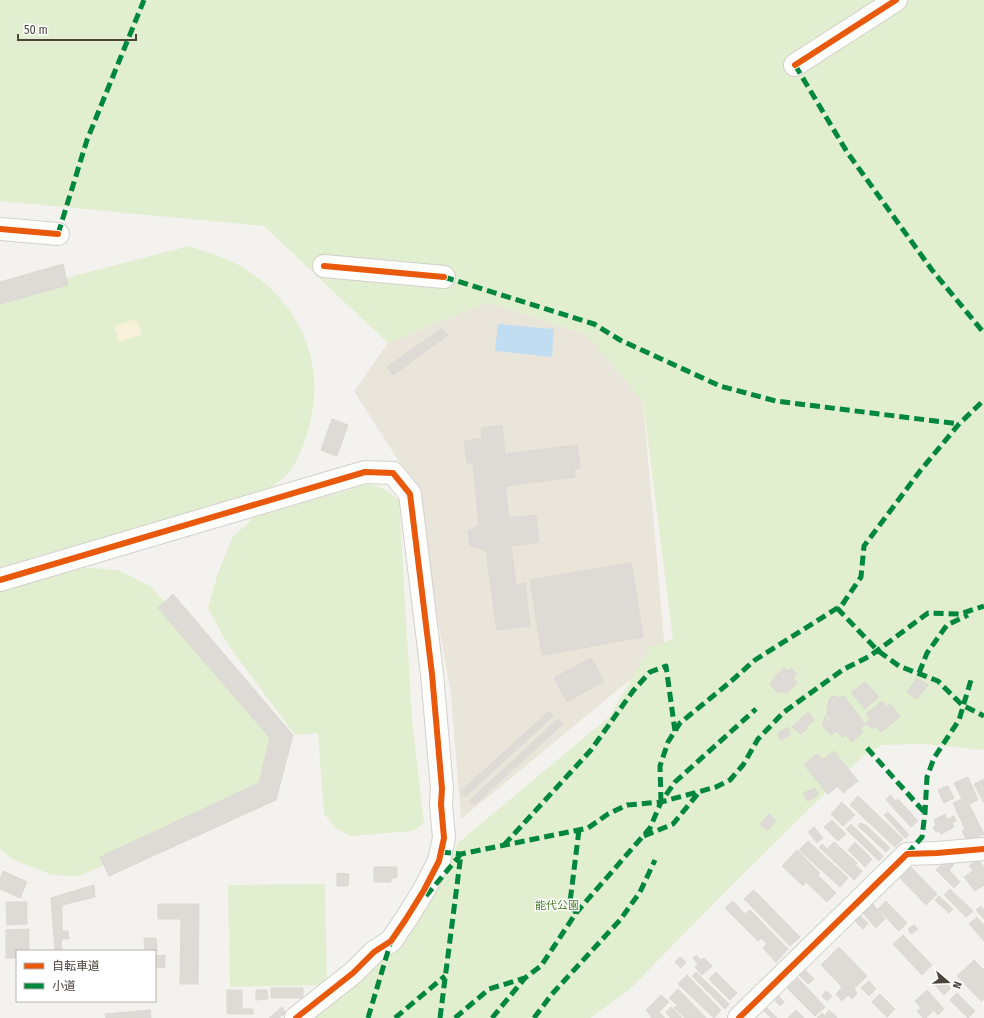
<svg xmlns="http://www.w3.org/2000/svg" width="984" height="1018" viewBox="0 0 984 1018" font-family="'Fira Sans Condensed','Noto Sans JP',sans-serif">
  <rect width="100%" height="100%" fill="#f4f2ee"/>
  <!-- education -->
  <path fill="#eae5da" d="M488,302l99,33 56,67 22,249 -204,168 -10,-124 -38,-218 -8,-6 -51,-80 34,-48z"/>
  <!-- green -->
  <path fill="#e1eecf" d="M0,0h984v750l-60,-6 -42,1 -20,12 -131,129 -102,104 -39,28h-283l117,-108 34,-67 152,-127 40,-69 23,-8 -30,-237 -56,-67 -99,-33 -100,41 -124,-117 -264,-25z
    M189,246c21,8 43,13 61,26 55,38 77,98 57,162 -4,13 -10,28 -18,39 -5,5 -13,10 -19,15l-270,80v-286l63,-18 3,14z
    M369,484l15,5 15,11 13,220 12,103 -11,8 -63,5 -14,-8 -12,-14 -6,-81 -23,2 -67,-90 -20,-37 10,-35 14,-35 22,-21z
    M76,567l42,3 32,16 134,147 -16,62 -189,81 -27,-1 -40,-16 -12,-10v-256l38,-20z
    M325,884l2,101 -97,2 -2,-102z"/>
  <!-- sand -->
  <path fill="#f7f0da" d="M136,319l6,16 -23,7 -5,-16z"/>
  <!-- water -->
  <path fill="#c0ddf1" d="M498,324l56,5 -2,28 -57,-6z"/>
  <!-- building -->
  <path fill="#dedbd6" stroke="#dcd9d4" d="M63,264l5,21 -68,19v-22z
    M441,329l7,6 -55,40 -6,-8z
    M332,419l16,6 -11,31 -16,-6z
    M502,425l3,29 72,-9 3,23 -6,1 1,8 -70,9 4,32 27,-3 3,27 -28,4 5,39 9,-2 5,43 -33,4 -11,-80 -16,-4 -2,-15 11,-5 -6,-62 -6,-2 -3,-21 18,-3 -1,-10z
    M631,563l12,74 -101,18 -12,-75z
    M173,594l120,141 -17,65 -167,76 -9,-19 159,-74 11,-45 -112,-130z
    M591,658l13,23 -37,21 -13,-24z
    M784,668l3,3 4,-3 6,6 -4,3 4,6 -11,11 -3,-3 -5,2 -8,-8 5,-9z
    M917,678l11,7 -11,14 -10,-7z
    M865,682l14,15 -14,12 -14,-16z
    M843,695l22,29 -4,5 2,3 -11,10 -6,-7 -4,2 -6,-6 -5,4 -9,-10 3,-9 5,6 2,-1 -5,-7 2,-15 4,-3 7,2z
    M882,701l4,6 4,-3 10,13 -19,15 -5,-6 -4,3 -6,-6 4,-3 -4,-6z
    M549,711l4,5 -88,81 -5,-5z
    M808,712l6,8 -8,7 2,1 -7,6 -9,-7z
    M558,719l5,5 -89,81 -4,-5z
    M788,727l2,8 -10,5 -2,-7z
    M834,751l24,30 -15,12 -5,-7 -10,8 -24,-29 13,-11 5,6z
    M968,777l10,23 -9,4 15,30 -16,8 -6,-11 3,-2 -12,-26 9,-4 -8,-16z
    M984,779v24l-10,-19z
    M948,786l6,12 -10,5 -6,-13z
    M815,788l3,7 -11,6 -4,-8z
    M890,795l6,6 2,-2 20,22 -7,6 -25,-27z
    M858,796l45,43 -8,8 -45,-42z
    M842,802l13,13 -12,11 -12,-12z
    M888,812l21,23 -4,3 -21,-23z
    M769,814l7,7 -9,10 -7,-7z
    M945,814l2,5 7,-3 2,5 -4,2 2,4 -13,7 -2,-3 -3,1 -3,-5 3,-2 -2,-5z
    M832,820l14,14 -8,7 -14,-14z
    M860,823l6,2 24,23 -4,4 -28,-26z
    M851,824l32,32 -4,5 -33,-32z
    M814,827l9,11 -6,5 -9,-11z
    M808,841l40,37 -8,9 -41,-37z
    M834,842l23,21 -2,2 7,6 -8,9 -35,-33 3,-3 5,5z
    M855,842l17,17 -7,8 -17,-17z
    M797,850l23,23 -2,2 18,18 -9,9 -21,-20 -3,4 -21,-20z
    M948,859l6,6 -5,5 11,12 -6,6 -18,-18z
    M978,859l6,8v18l-9,6 -11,-14 9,-6 -4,-5z
    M374,867h23v11h-6v4h-17z
    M911,867l26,27 -11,11 -26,-27z
    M3,871l24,11 -7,16 -20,-9v-10z
    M337,873l12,1 -1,12h-11z
    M94,885l1,12 -33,8v26h6l1,8h-8l1,12h-7l-4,-53z
    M950,889l23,22 -7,6 -22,-22z
    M754,890l46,47 -10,9 -46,-47z
    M939,896l14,13 -4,4 -14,-13z
    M733,901l12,13 5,-4 38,39 -12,13 -13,-14 4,-4 -6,-6 -3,3 -33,-33z
    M886,901l21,22 -8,8 -21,-22z
    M6,902h21v22l-20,1z
    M872,903l13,16 -9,9 -14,-16z
    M158,904h41l-1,80h-18l1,-65h-23z
    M981,906l3,4v9l-8,-9z
    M860,916l8,7 -5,6 -8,-8z
    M977,917l7,8v16l-15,-17z
    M914,925l4,4 -7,5 -3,-5z
    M29,929v22h-12v7h-11v-28z
    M903,935l29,30 -10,10 -29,-31z
    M144,938h12l1,13h-12z
    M839,947l28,29 -13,13 3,4 -5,6 -4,-4 -6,6 -6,-7 6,-7 -21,-22z
    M165,955v12l-10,1v-12z
    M696,955l5,5 3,-2 8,8 -10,9 -7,-8 3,-3 -5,-6z
    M680,957l6,5 -5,6 -6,-6z
    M974,960l10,10v29l-3,2 -24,-25z
    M804,969l10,10 -6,5 -10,-10z
    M696,972l33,32 -4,5 -33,-33z
    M716,972l21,21 -7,7 -21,-21z
    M687,975l34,35 -7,8 -36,-34z
    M940,977l11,11 -7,7 -11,-12z
    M798,978l27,29 -10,9 -28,-28z
    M869,981l7,8 -7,7 -8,-8z
    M271,988h32v10h-32z
    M678,989l28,29h-21l-11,-10 3,-3 -8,-7z
    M227,990h15v19h11v5h-26z
    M256,990h11l1,9 -12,1z
    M927,990l17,19 -6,6 -4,-5 -8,8h-3l-6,-7 4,-3 -6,-7z
    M826,991l6,5 -5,5 -5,-5z
    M957,993l18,18 -7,7 -18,-18z
    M880,994l15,15 -8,8 -15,-15z
    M661,995l8,7 -10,10 6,6h-15l2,-1 -6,-7z
    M778,995l6,7 -4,4 -6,-7z
    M282,1007l4,6 -7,5h-10z
    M671,1007l11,11h-11l-5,-5z
    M767,1008l10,10h-6l-7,-7z
    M150,1010l1,8h-45l-1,-4z
    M796,1010l8,8h-16z
    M829,1010l8,7 -1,1h-19l5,-5 3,3z"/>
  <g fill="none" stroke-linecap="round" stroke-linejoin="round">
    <defs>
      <path id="minor" d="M795,65l101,-65
        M0,229l58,5
        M324,266l120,11
        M0,580l365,-108 28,1 17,21 22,180 10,115 -1,15 3,34 -5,23 -15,29 -18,29 -15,22 -17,11 -21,21 -57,45
        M739,1018l168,-164 30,-1 47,-4"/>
    </defs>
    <!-- minor casing -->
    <use href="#minor" stroke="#d2d0cb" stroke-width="24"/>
    <!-- minor -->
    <use href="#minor" stroke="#fdfdfc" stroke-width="22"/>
    <!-- quiet -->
    <path stroke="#00873e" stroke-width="5" stroke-dasharray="10 5" stroke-linecap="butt" d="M795,65l52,87 85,118 52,63
      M58,234l29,-94 57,-140
      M444,277l150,47 26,16 100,46 56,15 183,23
      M837,608l40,42 22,16 39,15 24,24 22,11
      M919,673l8,-20 20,-28 21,-10
      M867,748l58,65
      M661,802l-1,-36 8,-24 12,-19 49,-40 26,-23 87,-55 19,-28 3,-31 56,-75 39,-47 25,-24
      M644,836l29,-12 27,-33
      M504,845l87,-95 42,-59 17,-19 16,-6 9,65
      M441,852l20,2 127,-26 20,-14 19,-9 34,-3 55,-15 14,-7 13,-15 15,-26 26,-27 60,-43 26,-13 58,-43 32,1 24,-8
      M907,854l15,-17 3,-24 2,-36 7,-19 25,-38 12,-40
      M426,896l35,-42
      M576,913l-6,-11 9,-72
      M368,1018l23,-77
      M395,1018l50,-42
      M440,1018l21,-164
      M455,1018l34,-29 36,-11
      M492,1018l33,-40 16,-12 35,-53 74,-85 11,-26 14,-20 81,-73
      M534,1018l18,-24 68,-74 20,-28 15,-32"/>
    <defs>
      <path id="cycleway" d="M795,65l101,-65
        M0,229l58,5
        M324,266l120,11
        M0,580l365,-108 28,1 17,21 22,180 10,115 -1,15 3,34 -5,23 -15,29 -18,29 -15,22 -17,11 -21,21 -57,45
        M739,1018l168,-164 30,-1 47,-4"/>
    </defs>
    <!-- cycleway casing -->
    <use href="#cycleway" stroke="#fff" stroke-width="8"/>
    <!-- cycleway -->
    <use href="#cycleway" stroke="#e8590c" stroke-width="6"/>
  </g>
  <g text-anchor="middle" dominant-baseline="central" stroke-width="3" stroke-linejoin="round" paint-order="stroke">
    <!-- park labels -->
    <g font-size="11" fill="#4a7f2a" stroke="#fff">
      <text x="557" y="905">能代公園</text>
    </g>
  </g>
  <!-- legend -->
  <rect x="16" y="950" width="140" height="52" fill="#ffffff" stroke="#b7b4b0"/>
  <rect x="24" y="963" width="20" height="6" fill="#e8590c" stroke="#b7b4b0"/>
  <text x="52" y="970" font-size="12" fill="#4b4439">自転車道</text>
  <rect x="24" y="983" width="20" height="6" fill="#00873e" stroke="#b7b4b0"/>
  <text x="52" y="990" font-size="12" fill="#4b4439">小道</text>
  <!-- north arrow -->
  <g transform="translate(948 982) rotate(109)" stroke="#ffffff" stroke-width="3" paint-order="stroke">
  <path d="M0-3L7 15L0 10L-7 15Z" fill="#4b4439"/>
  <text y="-6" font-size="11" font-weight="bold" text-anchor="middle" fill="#4b4439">N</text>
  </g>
  <!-- scale -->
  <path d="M18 34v6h118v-6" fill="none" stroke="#4b4439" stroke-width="2"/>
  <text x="24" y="34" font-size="12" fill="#4b4439" stroke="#ffffff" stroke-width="3" paint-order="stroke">50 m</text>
</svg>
